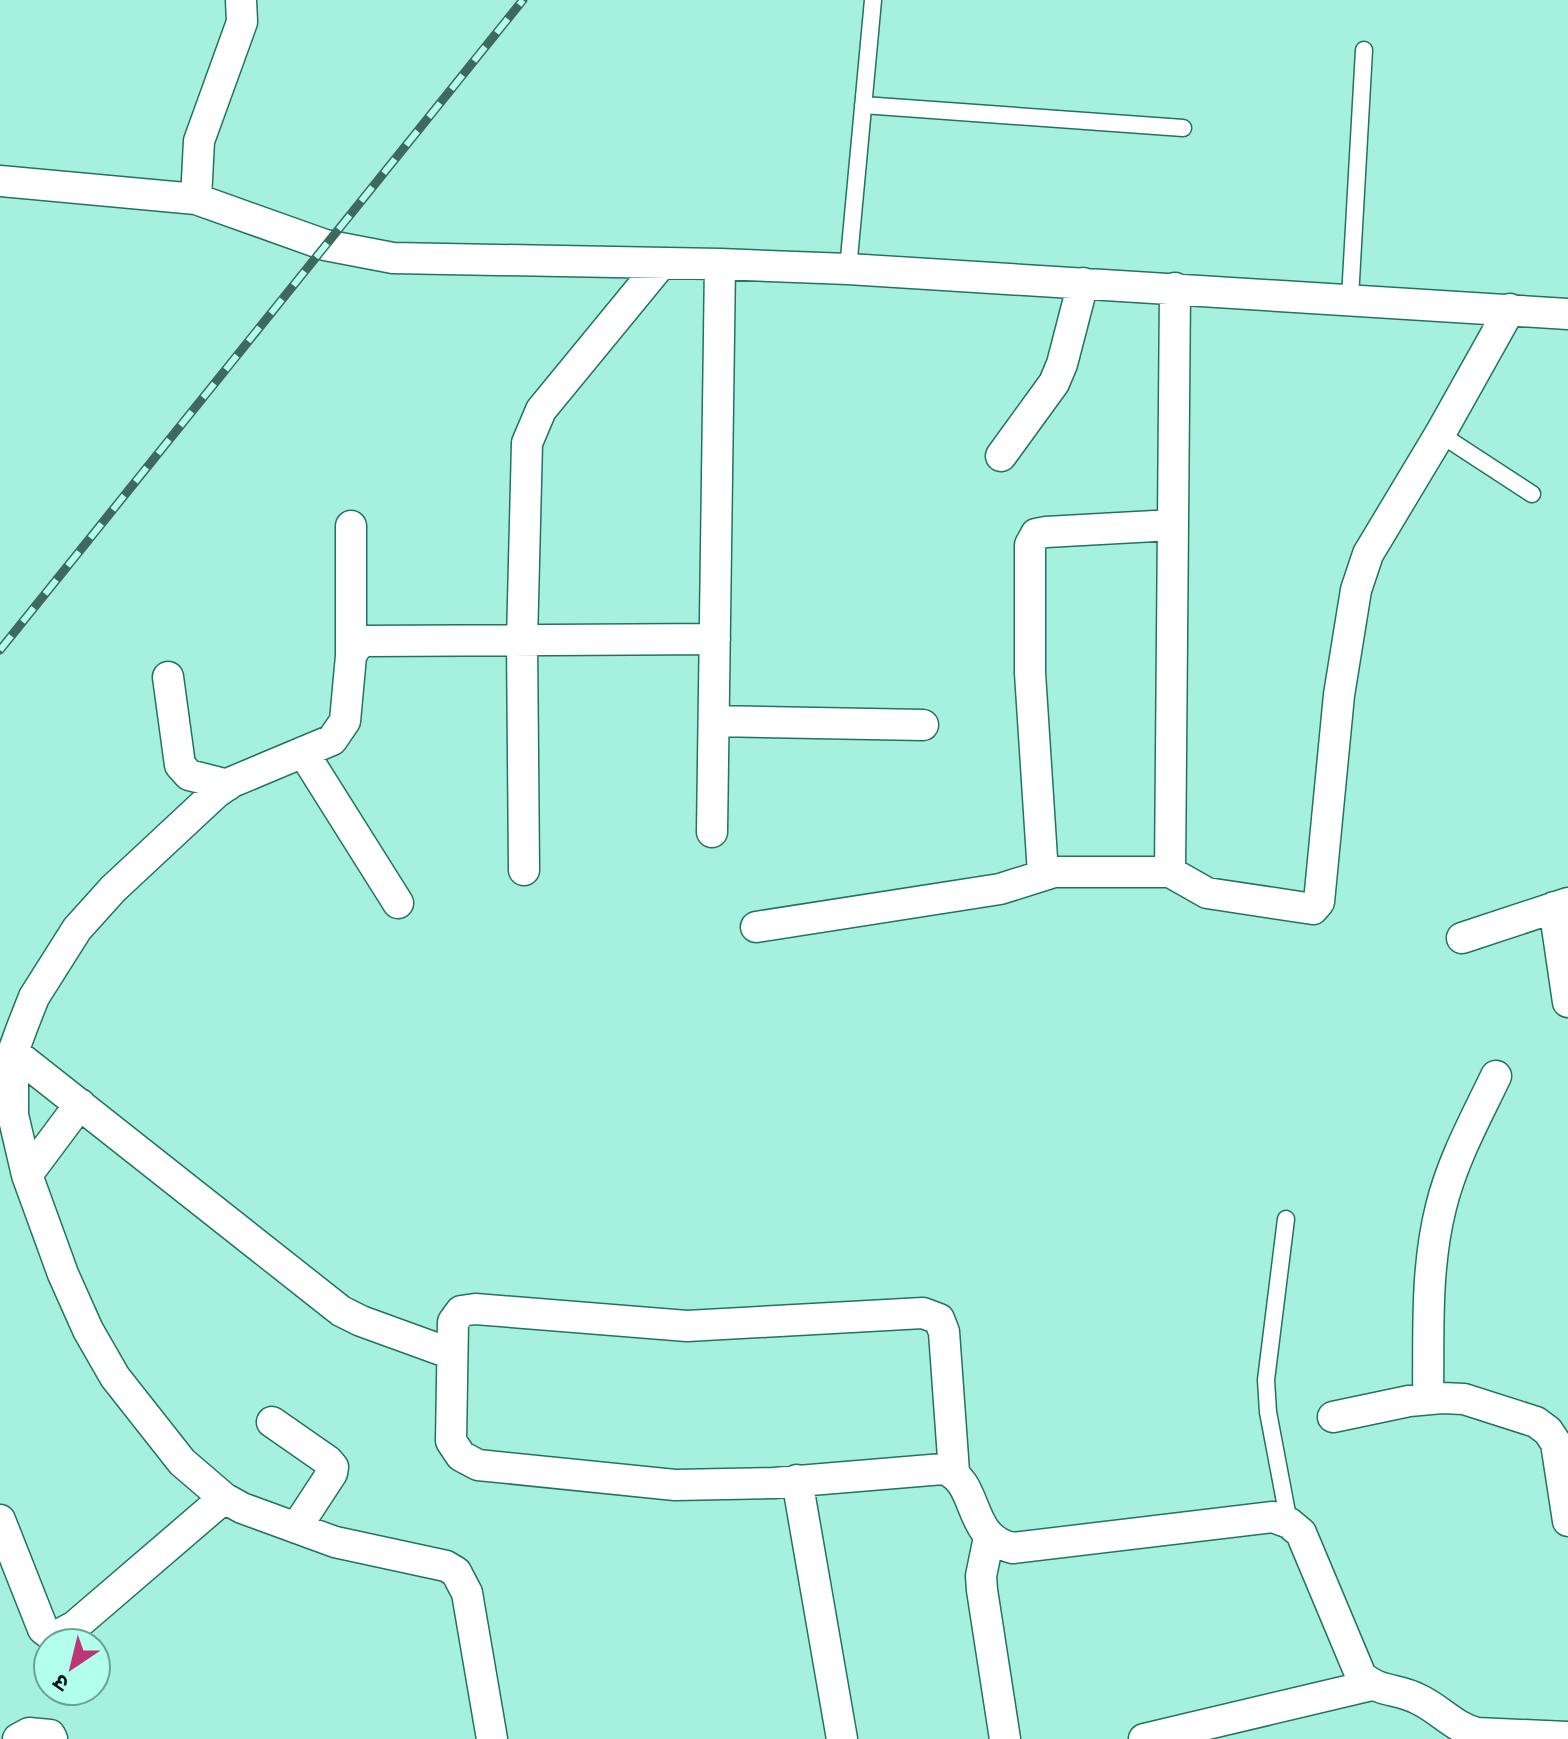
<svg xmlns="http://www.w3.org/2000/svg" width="1568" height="1739" viewBox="0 0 1568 1739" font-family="Jost,'Noto Sans Devanagari',sans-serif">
  <rect width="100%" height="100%" fill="#a5f1de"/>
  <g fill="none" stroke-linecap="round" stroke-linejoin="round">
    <defs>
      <path id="lane" d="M863,105l320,23
        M848,269l25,-269
        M1350,298l14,-248
        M1440,434l92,60
        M1286,1219l-20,161 2,32 21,111"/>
      <path id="street" d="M0,181l196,18 129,46 68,13 327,6 128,5 720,45
        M196,199l3,-58 43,-119 -1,-22
        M1001,456l53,-73 8,-19 21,-81
        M351,526v130
        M168,677l12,88 9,10 39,10
        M714,721l209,4
        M303,752l95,151
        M712,832l8,-568
        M524,870l-2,-229 5,-198 14,-33 119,-145
        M1170,872l5,-584
        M1043,874l-13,-201v-128l6,-11 10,-2 127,-7
        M1554,907l14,95
        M756,927l244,-38 54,-17h116l37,21 106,16 6,-7 20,-207 17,-105 12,-36 72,-120 70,-125
        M1462,938l106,-35
        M13,1052l328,259 20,10 91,33
        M27,1175l53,-71
        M1428,1399c1,-64 -3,-129 13,-192 11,-46 35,-89 55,-131
        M1333,1417l76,-16 33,-3 22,1 72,23 12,9 8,12 12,78
        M272,1422l56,39 5,6 -1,6 -36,55
        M954,1472l-10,-140 -5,-13 -16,-6 -236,13 -212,-17 -14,2 -8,11 -2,119 10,15 17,9 197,20 99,-2 169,-14c38,12 22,69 70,79l260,-31 16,6 12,10 60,143c19,17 36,12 57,23 22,10 35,28 59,34l91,4
        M797,1480l45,259
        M0,1520l43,109 8,6 9,-1 15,-8 149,-128
        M989,1537l-8,39 1,14 23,149
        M18,1739l11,-6 21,2 2,4
        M492,1739l-25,-146 -11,-21 -10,-6 -111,-24 -93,-34 -18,-10 -42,-36 -67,-85 -27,-47 -25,-56 -36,-99 -14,-60v-63l10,-27 11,-28 43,-68 36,-40 103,-96 16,-11 100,-42 13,-19 6,-65 5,-9 8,-6 351,-2
        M1144,1739l228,-54"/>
    </defs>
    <!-- lane casing -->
    <use href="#lane" stroke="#237262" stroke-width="19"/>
    <!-- street casing -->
    <use href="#street" stroke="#237262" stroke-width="33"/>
    <!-- lane -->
    <use href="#lane" stroke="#fff" stroke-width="16"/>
    <!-- street -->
    <use href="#street" stroke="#fff" stroke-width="30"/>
    <defs>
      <path id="rail" d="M0,650l523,-650"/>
    </defs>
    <!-- rail casing -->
    <use href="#rail" stroke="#3f695f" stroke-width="9"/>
    <!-- rail -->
    <use href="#rail" stroke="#b2ffeb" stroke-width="6" stroke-dasharray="18" stroke-linecap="butt"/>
  </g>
  <!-- north arrow -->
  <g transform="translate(72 1667) rotate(215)"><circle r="38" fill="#b2ffeb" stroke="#6ba294" stroke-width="2"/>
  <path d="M0-6L14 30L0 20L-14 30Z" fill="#bd3574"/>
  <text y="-12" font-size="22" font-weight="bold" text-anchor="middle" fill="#011611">उ</text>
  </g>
</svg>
